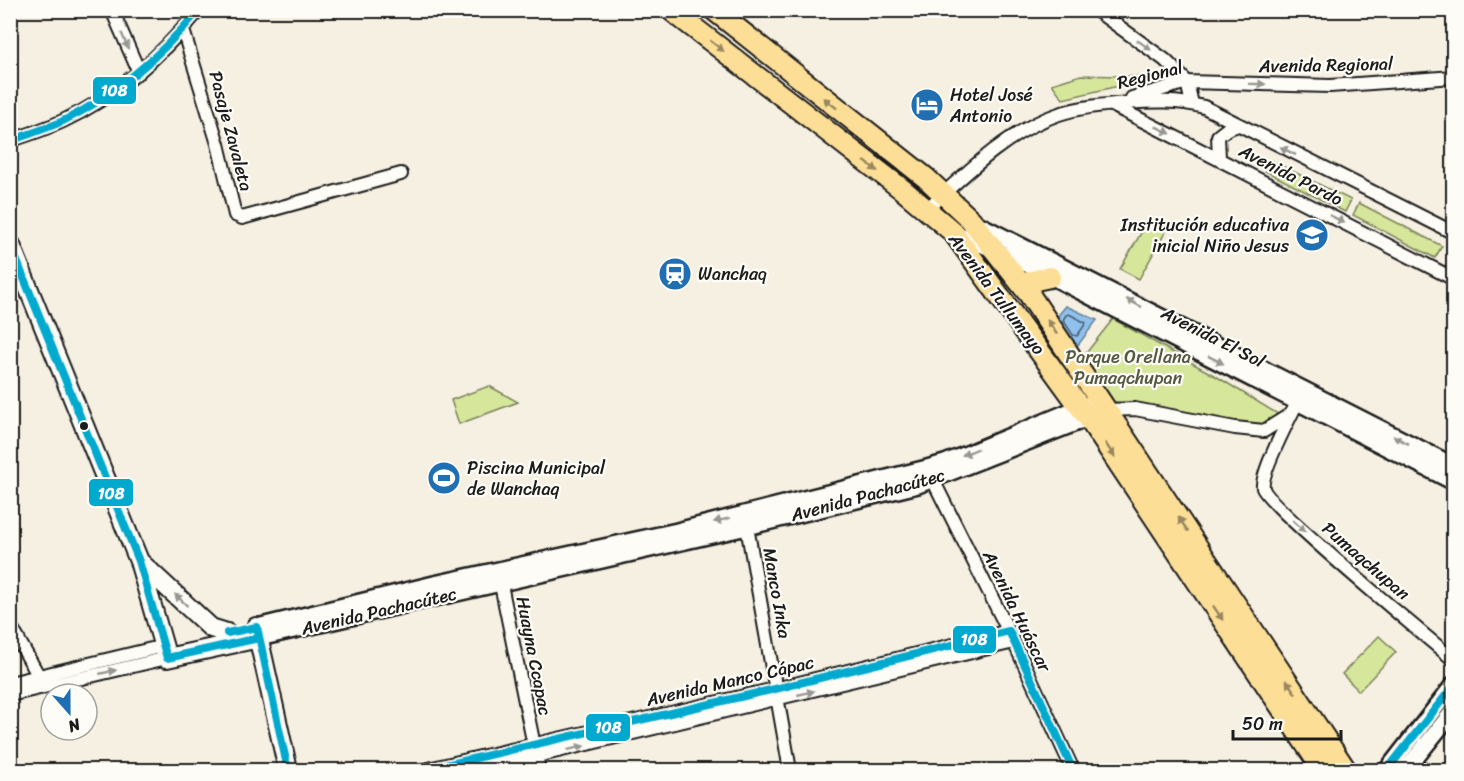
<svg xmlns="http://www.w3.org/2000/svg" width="1464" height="781" viewBox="0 0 1464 781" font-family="Sriracha,sans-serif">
  <rect width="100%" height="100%" fill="#f6f0e2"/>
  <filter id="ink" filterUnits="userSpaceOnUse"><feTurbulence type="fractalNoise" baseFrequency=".0167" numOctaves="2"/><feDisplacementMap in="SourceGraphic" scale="12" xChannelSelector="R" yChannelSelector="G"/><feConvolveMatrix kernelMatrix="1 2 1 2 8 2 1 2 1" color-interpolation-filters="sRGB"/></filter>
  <g filter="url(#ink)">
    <!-- green -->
    <path fill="#d6e69a" stroke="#79815b" stroke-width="1.5" d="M1081,75l76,2 -94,22 -11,-15z
      M1270,160l81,40 -6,12 -80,-41z
      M1359,203l83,43 -7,12 -82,-43z
      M1148,221l18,10 -27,48 -19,-10z
      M1113,319l106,59 62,38 -14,10 -73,-10 -4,-3c-25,4 -59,-8 -84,-13l-27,-38z
      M489,386l29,16 -59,22 -8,-24z
      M1379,636l17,16 -37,39 -17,-17z"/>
    <!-- water -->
    <path fill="#90c1ec" stroke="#627f99" stroke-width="1.5" d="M1066,306l31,14 -22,29 -20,-30z"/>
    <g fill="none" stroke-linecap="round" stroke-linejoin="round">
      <!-- shore -->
      <path stroke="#4a5e6f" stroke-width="1.5" d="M1069,314l17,9 -9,13 -4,-1 -10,-15 3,-5z"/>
      <defs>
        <path id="minor" d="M112,10l27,62
          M1096,10l69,50 22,22 5,22
          M183,30l35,114 17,71 7,3 159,-44
          M1132,98l55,-16 143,4 124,-9
          M1112,105l342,174
          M10,141c18,-7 36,-12 53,-20 54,-25 98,-65 136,-111
          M1219,158l-1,-22 9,-7 11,-4
          M926,210c39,-36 82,-79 133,-96 21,-7 45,-9 68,-11 26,-2 51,-3 77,4l250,126
          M1301,395c-8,16 -41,78 -38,93 3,16 166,151 191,172
          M1107,410l28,-1 100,19 29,3 27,-17
          M929,472l85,170 59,128
          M746,521l44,249
          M499,575l40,195
          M10,625l32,57
          M10,683l154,-37
          M10,695l157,-37
          M424,770l351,-81 234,-58
          M478,770l536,-128"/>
        <path id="tertiary" d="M972,221l482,245
          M953,232l74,32 427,218
          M257,627l177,-43 243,-53 250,-63 18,-5 140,-58 22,5
          M259,638l488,-111 171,-42 178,-70
          M1387,770l67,-86
          M1406,770l48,-60"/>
        <path id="secondary" d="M10,243l129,318 28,97 92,-20
          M140,562l71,66 16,5
          M256,627l32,143"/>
        <path id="primary" d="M671,10l232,180 50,42 140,193 230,345
          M714,10l212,168 45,42 58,74 317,476
          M1029,294l2,-13 19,-4"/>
      </defs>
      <!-- minor casing -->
      <use href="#minor" stroke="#1c1c1c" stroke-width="16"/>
      <!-- tertiary casing -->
      <use href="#tertiary" stroke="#1c1c1c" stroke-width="20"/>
      <!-- secondary casing -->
      <use href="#secondary" stroke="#1c1c1c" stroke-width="22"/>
      <!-- primary casing -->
      <use href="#primary" stroke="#1c1c1c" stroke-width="24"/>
      <!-- minor -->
      <use href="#minor" stroke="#fdfcf7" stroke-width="12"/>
      <!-- tertiary -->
      <use href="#tertiary" stroke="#fdfcf7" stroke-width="15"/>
      <!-- secondary -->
      <use href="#secondary" stroke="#fdfcf7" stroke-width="18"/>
      <!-- primary -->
      <use href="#primary" stroke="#fdde96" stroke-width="20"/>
      <defs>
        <path id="bus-1" d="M10,141c18,-7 36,-12 53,-20 54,-26 97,-65 136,-111
          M10,244l129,317 28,97 92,-20
          M227,633l30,-6 31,143
          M424,770l351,-81 234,-58 64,139
          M1387,770l67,-85"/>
      </defs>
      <!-- bus-1 casing -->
      <use href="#bus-1" stroke="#fdfcf7" stroke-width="12"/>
      <!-- bus-1 -->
      <use href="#bus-1" stroke="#00a9ce" stroke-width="8"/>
    </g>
    <!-- one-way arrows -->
    <defs><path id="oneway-solid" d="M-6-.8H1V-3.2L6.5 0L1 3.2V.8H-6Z" transform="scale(1.5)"/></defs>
    <g fill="#989794">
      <use href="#oneway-solid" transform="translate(125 41) rotate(67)"/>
      <use href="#oneway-solid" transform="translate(1144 45) rotate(36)"/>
      <use href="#oneway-solid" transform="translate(1257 84) rotate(1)"/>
      <use href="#oneway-solid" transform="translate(1163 130) rotate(26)"/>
      <use href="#oneway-solid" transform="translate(1288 151) rotate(-153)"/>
      <use href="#oneway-solid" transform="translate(1337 219) rotate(27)"/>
      <use href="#oneway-solid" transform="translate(1134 303) rotate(-153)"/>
      <use href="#oneway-solid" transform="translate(1216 360) rotate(27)"/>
      <use href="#oneway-solid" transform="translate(1401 440) rotate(-153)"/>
      <use href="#oneway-solid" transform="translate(970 452) rotate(157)"/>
      <use href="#oneway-solid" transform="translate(722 520) rotate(166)"/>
      <use href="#oneway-solid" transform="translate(1299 526) rotate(42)"/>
      <use href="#oneway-solid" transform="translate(181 600) rotate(-137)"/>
      <use href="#oneway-solid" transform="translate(108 672) rotate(-13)"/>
      <use href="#oneway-solid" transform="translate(806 693) rotate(-13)"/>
      <use href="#oneway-solid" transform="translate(576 748) rotate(-14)"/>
    </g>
    <g fill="#98875f">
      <use href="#oneway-solid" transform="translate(717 46) rotate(38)"/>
      <use href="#oneway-solid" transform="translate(830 103) rotate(-142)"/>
      <use href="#oneway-solid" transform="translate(871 166) rotate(38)"/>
      <use href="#oneway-solid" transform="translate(1052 327) rotate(-124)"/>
      <use href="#oneway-solid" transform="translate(1110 450) rotate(56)"/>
      <use href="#oneway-solid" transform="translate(1183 524) rotate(-124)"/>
      <use href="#oneway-solid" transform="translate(1218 613) rotate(56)"/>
      <use href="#oneway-solid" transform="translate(1291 687) rotate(-124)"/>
    </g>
  </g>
  <!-- icons -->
  <defs>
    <symbol id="hotel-disc" viewBox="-11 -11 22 22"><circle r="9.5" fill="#1f6fb2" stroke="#fdfcf7"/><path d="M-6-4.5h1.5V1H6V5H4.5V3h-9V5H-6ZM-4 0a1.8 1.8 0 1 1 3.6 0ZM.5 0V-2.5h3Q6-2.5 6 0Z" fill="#fff"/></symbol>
    <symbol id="school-disc" viewBox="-11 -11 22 22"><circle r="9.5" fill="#1f6fb2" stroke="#fdfcf7"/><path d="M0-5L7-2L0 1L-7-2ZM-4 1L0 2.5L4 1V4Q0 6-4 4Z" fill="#fff"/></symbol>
    <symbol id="station-disc" viewBox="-11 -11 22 22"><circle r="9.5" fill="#1f6fb2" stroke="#fdfcf7"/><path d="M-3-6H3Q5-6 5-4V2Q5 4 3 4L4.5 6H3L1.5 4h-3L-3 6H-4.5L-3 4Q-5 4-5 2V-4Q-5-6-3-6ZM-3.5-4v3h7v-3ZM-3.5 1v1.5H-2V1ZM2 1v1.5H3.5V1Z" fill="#fff"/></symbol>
    <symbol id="stadium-disc" viewBox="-11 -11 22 22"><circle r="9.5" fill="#1f6fb2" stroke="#fdfcf7"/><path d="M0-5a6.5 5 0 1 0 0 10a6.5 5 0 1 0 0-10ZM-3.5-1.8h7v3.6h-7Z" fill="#fff"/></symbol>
  </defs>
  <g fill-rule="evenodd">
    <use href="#hotel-disc" x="908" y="86" width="38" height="38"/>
    <use href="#school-disc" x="1293" y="216" width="38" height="38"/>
    <use href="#station-disc" x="656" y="255" width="38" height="38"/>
    <use href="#stadium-disc" x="425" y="459" width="38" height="38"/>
  </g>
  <!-- markers -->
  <circle fill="#1c1c1c" stroke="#fdfcf7" stroke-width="2" cx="84" cy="426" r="5"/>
  <g text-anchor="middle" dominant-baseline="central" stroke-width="4.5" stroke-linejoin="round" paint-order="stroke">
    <!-- street labels -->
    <g font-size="18" fill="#1c1c1c" stroke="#fdfcf7">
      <text transform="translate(1326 65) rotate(-1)">Avenida Regional</text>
      <text transform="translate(1150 75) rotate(-14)">Regional</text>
      <text transform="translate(231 131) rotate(75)">Pasaje Zavaleta</text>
      <text transform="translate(1291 175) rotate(27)">Avenida Pardo</text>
      <text transform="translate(997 294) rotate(53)">Avenida Tullumayo</text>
      <text transform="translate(1213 337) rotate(27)">Avenida El Sol</text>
      <text transform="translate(868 495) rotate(-15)">Avenida Pachacútec</text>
      <text transform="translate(1366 561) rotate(41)">Pumaqchupan</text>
      <text transform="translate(777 593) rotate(80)">Manco Inka</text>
      <text transform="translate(379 611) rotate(-13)">Avenida Pachacútec</text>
      <text transform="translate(1017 611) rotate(64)">Avenida Huáscar</text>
      <text transform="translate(534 656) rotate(79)">Huayna Ccapac</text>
      <text transform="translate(730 681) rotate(-13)">Avenida Manco Cápac</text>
    </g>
    <!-- poi labels -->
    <g font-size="18" fill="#1c1c1c" stroke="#fdfcf7" text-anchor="start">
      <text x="950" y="95">Hotel José<tspan x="950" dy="21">Antonio</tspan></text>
      <text x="1289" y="225" text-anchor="end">Institución educativa<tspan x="1289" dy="21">inicial Niño Jesus</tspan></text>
      <text x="698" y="274">Wanchaq</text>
      <text x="467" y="468">Piscina Municipal<tspan x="467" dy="21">de Wanchaq</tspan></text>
    </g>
    <!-- park labels -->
    <g font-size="18" fill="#545942" stroke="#fdfcf7">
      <text x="1128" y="357">Parque Orellana<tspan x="1128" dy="21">Pumaqchupan</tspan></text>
    </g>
  </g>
  <g stroke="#fdfcf7" stroke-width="2">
    <rect x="92" y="76" width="45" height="29" rx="6" fill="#00a9ce"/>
    <rect x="88" y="478" width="46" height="29" rx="6" fill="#00a9ce"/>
    <rect x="952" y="625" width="45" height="29" rx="6" fill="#00a9ce"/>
    <rect x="585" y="713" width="46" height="29" rx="6" fill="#00a9ce"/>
  </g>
  <g font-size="16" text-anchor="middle" font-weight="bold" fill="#fff">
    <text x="114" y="96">108</text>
    <text x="111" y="499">108</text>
    <text x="974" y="645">108</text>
    <text x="608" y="733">108</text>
  </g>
  <!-- margin -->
  <rect width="1464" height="781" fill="none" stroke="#fdfcf7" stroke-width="36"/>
  <rect x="18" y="18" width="1428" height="745" fill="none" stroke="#1c1c1c" stroke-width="2" filter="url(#ink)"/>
  <!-- north arrow -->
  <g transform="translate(69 712) rotate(159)"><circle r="28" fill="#fdfcf7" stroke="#a3a29f" stroke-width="1.5"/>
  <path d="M0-4.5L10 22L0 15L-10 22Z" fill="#1f6fb2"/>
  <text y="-9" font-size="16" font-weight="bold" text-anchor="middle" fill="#1c1c1c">N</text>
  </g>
  <!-- scale -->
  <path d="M1233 730v9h108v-9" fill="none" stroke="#1c1c1c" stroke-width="3"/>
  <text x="1242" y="730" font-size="18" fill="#1c1c1c" stroke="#fdfcf7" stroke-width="4.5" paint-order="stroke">50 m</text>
</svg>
